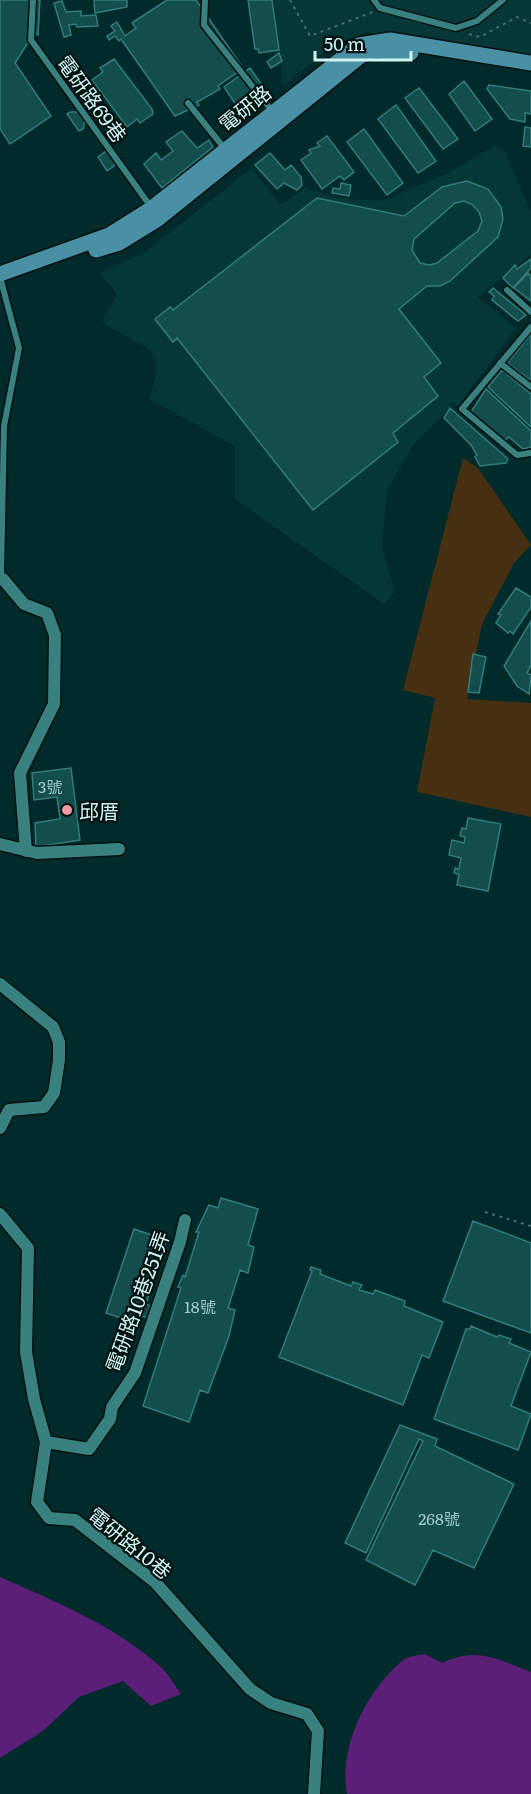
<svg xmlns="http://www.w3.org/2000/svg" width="531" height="1794" viewBox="0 0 531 1794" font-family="Literata,'Noto Sans TC',serif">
  <rect width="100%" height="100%" fill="#012b2a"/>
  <!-- built -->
  <path fill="#053736" d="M274,0h257v57l-163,-25 -35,13 -50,41z
    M495,146l10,6 26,60v43l-54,42 39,31 -58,78 -5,-4 -12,15 -28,28 -26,45 -5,58 13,44 -11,12 -149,-105v-53l-85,-47 8,-32 -8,-17 -48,-28 15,-28 -17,-21 45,-21 107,-84 28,37 25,-17 33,10 46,3 64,-28z"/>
  <!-- green -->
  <path fill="#473011" d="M463,458l15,10 53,77 -17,18 -32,61 -15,75 64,4v114l-114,-25 18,-94 -32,-8z"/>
  <!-- water -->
  <path fill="#5b1f78" d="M0,1577c56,25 116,49 162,91 7,7 13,17 19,26l-30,12 -28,-25 -44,16 -36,34 -43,27z
    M425,1654l17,9c35,-17 55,-4 89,9v122h-184c-9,-47 20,-104 56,-134 6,-4 16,-5 22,-6z"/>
  <!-- building -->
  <path fill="#134d4c" stroke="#327c7a" stroke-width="1.5" fill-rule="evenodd" d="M0,0h40l-2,35 -4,-2 -19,30 36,53 -41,28 -10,-15z
    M94,0h33v7l-32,6z
    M167,0h29l47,68 -25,18 2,3 -23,13 2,3 -24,11 -54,-77 -2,2 -4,-5 -6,4 -2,-4 8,-5 -4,-5 6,-4 8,14 11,-8 -4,-5z
    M248,0h24l7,50 -20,3 -1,-4h-3z
    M62,1l4,11 15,-1v5l15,-1 2,11 -21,1 -1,-3 -7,1 2,10 -7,2 -10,-34z
    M279,53l3,8 -11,7 -4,-6z
    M114,59l38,50 1,5 -13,9 -3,-4 -10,8 -35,-47 11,-8 -3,-4z
    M250,68l19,27 -27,19 -18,-27z
    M464,81l28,38 -17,12 -26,-37z
    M489,85l42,6v23l-6,-1v9l-15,-3 -23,-30z
    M419,88l39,51 -15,10 -38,-51z
    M396,105l40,56 -18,12 -40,-54z
    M70,112h9l6,9 -2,8 -4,2 -12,-17z
    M525,127l6,1v19l-8,-1z
    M364,129l39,54 -16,12 -40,-53z
    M182,131l15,17 12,-8 4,7 -51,41 -18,-24 12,-11 5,7 12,-9 -7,-9z
    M327,136l27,36 -10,8 -4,-4 -18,13 -21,-29 10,-7 -2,-3 11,-4 -3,-3z
    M109,149l10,13 -12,9 -9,-14z
    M270,153l15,17 6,-5 10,12 1,8 -5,5 -13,-7 -7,6 -22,-24z
    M467,181l21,8 13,18 2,12 -5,18 -48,44 -10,5h-13l-28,23 42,54 -17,14 14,19 -45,37 5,9 -85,68 -136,-172 -4,4 -18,-23 15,-12 3,3 144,-112 87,18 38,-29zM464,201l9,4 6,7 3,9 -4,10 -41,32 -8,2 -9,-2 -8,-13 2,-11 41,-36z
    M341,183l10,2 -2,11 -17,-3 1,-5 7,1z
    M531,259v9l-18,20 -10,-10 12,-13 2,4z
    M528,273l3,3v25l-17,-13z
    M493,288l33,27 -8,6 -26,-21 2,-4 -5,-4z
    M531,334v45l-1,1 -23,-17z
    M502,370l29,24v33l-43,-40z
    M486,389l45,42v16l-8,2 -14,-12 -5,4 -33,-29z
    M450,408l58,51 -2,4 -26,3 -5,-9 2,-2 -6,-10 -27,-27z
    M516,588l15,9v10l-18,27 -3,-3 -2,2 -12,-10 5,-8 -3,-1z
    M531,621v44l-4,8 4,2 -2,19 -12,-8 -13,-20z
    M473,654l13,3 -7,36 -11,-1z
    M71,768l9,72 -44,7 -1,-24 25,-4 -3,-22 -23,3 -2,-27z
    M468,818l33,6 -13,67 -31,-6 2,-11 -5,-1 1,-5 4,1 2,-11 -12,-3 3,-15 12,3 1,-6 -5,-1 2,-8 4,1z
    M221,1198l37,11 -10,36 6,2 -6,26 -8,-3 -12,38 7,2 -6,26 -21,57 -8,-3 -11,32 -46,-16 38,-118 -3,-1 5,-12 2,2 14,-45h-3l13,-27 9,3z
    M473,1221l58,22v90l-88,-32z
    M134,1229l32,11 -20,64 7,3 -4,11 -7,-2 -3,8 -33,-11z
    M311,1267l10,3 -1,4 31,12 2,-4 9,3 -3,5 14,4 2,-4 30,11 -1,5 39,16 -14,36 -7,-3 -19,50 -124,-48 33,-86 -2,-1z
    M471,1326l26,11 2,-2 12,4 -2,4 22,9 -20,54 20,8 -13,36 -84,-31 32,-90h4z
    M400,1425l37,14 -2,7 79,38 -40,84 -41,-18 -18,35 -49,-25 57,-119 -4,-2 -53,114 -21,-10z"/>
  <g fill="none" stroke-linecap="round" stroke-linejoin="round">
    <defs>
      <path id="lane" d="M33,0l-2,40 120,167
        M205,0l-1,25 68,86
        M374,0l6,8 76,20 21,-7 26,-21
        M188,103l37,46
        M0,277l19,71 -15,78 -3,153
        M507,290l24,22
        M531,327l-69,82 55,46 14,-2
        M500,363l31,24"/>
      <path id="street" d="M3,579l21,25 23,9 8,22 -1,69 -34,69 6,78
        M0,844l37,9 82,-4
        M0,984l53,43 6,15v18l-5,33 -10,14 -35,3 -9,18
        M0,1214l28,34 -2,104 8,47 12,43 -9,60 12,16 26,2 80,62 95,107 21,14 36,11 11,17 -4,63
        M46,1442l43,7 21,-30 2,-12 23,-34 45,-131 5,-22"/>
      <path id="secondary" d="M96,250l23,-7 39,-24 204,-164 13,-4 36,2
        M0,274l109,-39 43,-27 207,-163 31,-5 141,23"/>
    </defs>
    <!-- lane casing -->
    <use href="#lane" stroke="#011" stroke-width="9"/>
    <!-- street casing -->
    <use href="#street" stroke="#011" stroke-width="15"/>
    <!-- secondary casing -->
    <use href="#secondary" stroke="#011" stroke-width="18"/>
    <!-- path -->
    <path stroke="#456d6c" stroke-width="2" stroke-dasharray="3 4.5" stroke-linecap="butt" d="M290,0l20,36 63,-24
      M469,34l11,3 37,-20 14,6
      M485,1212l46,14"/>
    <!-- lane -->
    <use href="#lane" stroke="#38817f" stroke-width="6"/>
    <!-- street -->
    <use href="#street" stroke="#38817f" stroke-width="12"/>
    <!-- secondary -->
    <use href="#secondary" stroke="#4990a4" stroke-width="15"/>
  </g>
  <!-- markers -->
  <circle fill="#f49aa5" stroke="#011" stroke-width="2" cx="67" cy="810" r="6"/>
  <g text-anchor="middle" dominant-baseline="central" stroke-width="4.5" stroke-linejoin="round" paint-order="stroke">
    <!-- number labels -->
    <g font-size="16" fill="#a1cac8">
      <text x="50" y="786">3號</text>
      <text x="200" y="1306">18號</text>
      <text x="439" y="1518">268號</text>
    </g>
    <!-- street labels -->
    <g font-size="20" fill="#d0f3f1" stroke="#011">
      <text transform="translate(93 98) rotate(54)">電研路69巷</text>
      <text transform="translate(244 107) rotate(-39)">電研路</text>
      <text transform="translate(136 1301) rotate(-70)">電研路10巷251弄</text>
      <text transform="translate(131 1542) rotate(39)">電研路10巷</text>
    </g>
    <!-- poi labels -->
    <g font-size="20" fill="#d0f3f1" stroke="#011" text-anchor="start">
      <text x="79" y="810">邱厝</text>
    </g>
  </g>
  <!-- scale -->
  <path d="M315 51v9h96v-9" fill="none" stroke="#d0f3f1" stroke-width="3"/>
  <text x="324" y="51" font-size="18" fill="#d0f3f1" stroke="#001111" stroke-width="4.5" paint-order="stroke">50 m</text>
</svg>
